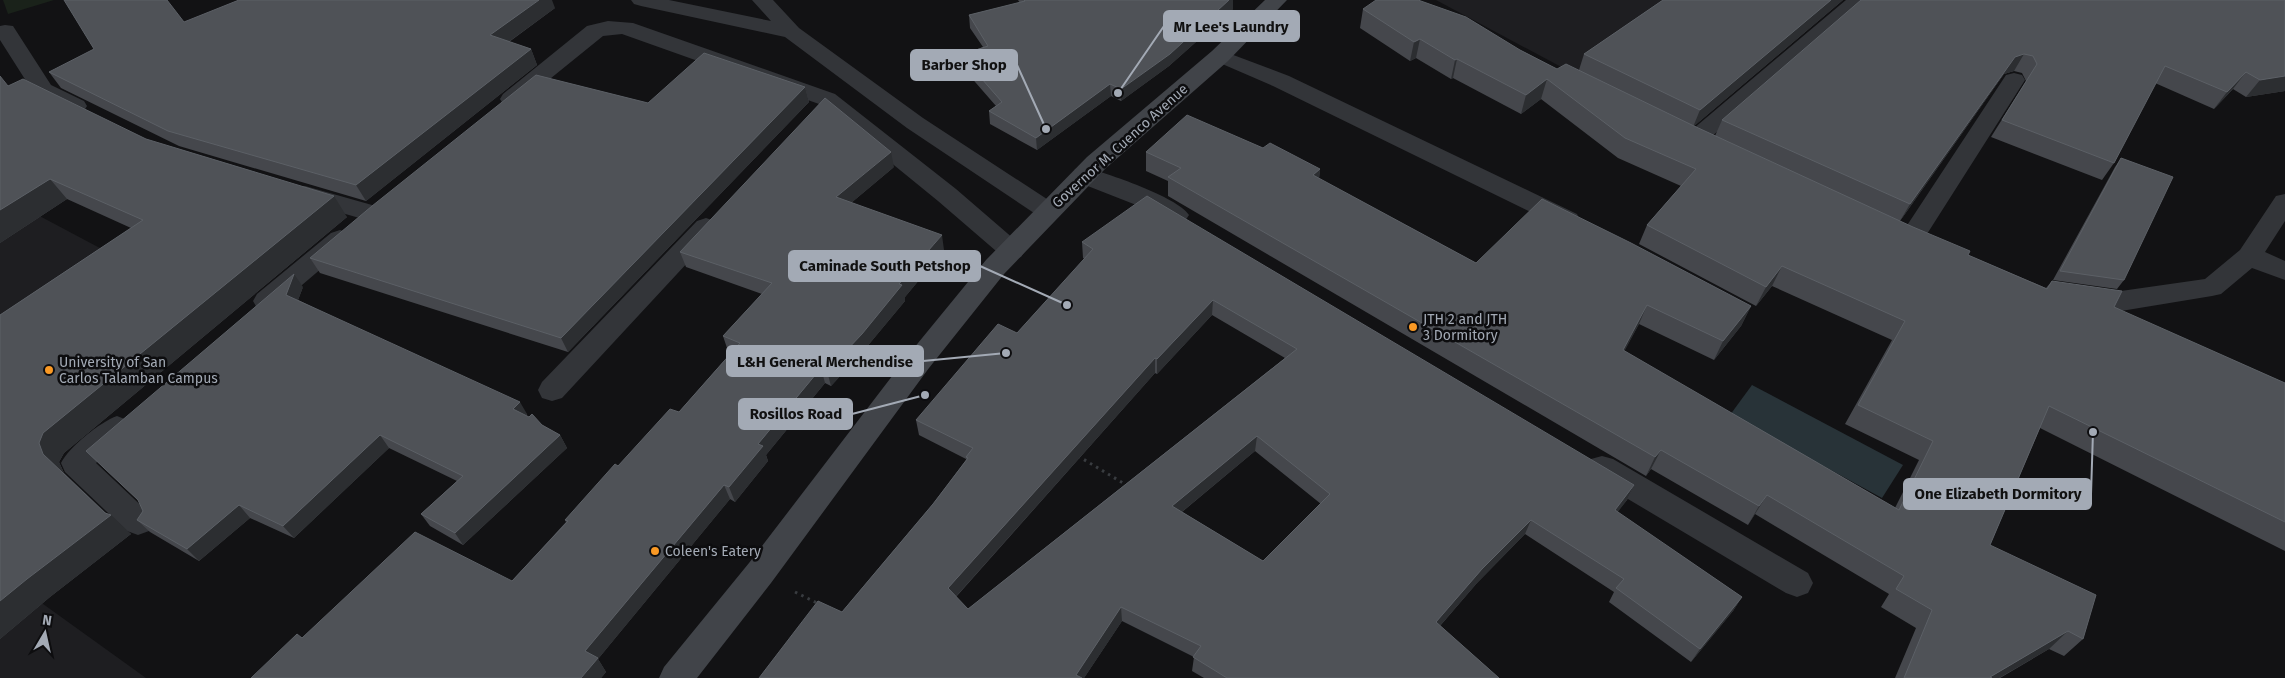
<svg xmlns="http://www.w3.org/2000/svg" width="2285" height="678" viewBox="0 0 2285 678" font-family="'Fira Sans',sans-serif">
  <rect width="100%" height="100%" fill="#121214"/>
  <!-- built -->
  <path fill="#1e1e21" d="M1436,0h399l-156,130z
    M0,195l196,104 -196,142z
    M0,573l146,105h-146z"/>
  <!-- green -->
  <path fill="#1a221a" d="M3,0h51l-46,14z"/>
  <!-- water -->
  <path fill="#283338" d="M1752,385l151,80 -21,33 -152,-83z"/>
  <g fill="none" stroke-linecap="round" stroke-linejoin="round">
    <!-- path -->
    <path stroke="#393c40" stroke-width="3" stroke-dasharray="2.5 4.5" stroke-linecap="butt" d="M1078,456l50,30
      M795,592l24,12"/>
    <!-- service -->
    <path fill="#333539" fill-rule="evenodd" d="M631,0h38l102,21 -19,-21h21l26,28 124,90 133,87 4,6 -4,6 -8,2 -8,-2 -133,-89 -122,-91 -144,-31 -7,-2z
      M1220,50l69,26 288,138 3,6 -3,6 -9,2 -9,-2 -286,-140 -60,-26 -4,-4 4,-4z"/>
    <!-- minor -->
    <path fill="#333539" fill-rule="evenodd" d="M1846,0h23l-166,144 -8,3 -8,-3 -4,-5 4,-5z
      M608,21l25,2 202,71 121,95 65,56 4,6 -4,6 -9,3 -9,-3 -65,-56 -119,-97 -197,-70 -19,2 -84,68 -8,2 -8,-2 -3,-5 3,-5 84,-68z
      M5,25l8,1 38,59 33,16 3,5 -3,5 -8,2 -8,-2 -33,-16 -35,-55v-14z
      M2014,73l8,2 3,5 -105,165 -9,3 -9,-3 -4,-6 4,-6 104,-158z
      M1084,167c22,6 94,30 105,48l-4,6 -9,3 -9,-3 -18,-11 -74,-29 -3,-6 3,-6z
      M305,186l74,21 4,6 -4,6 -9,2 -74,-21 -3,-6 3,-6z
      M2285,194v27l-20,31 20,9v19l-33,-12 -31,26 -9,2 -91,15 -50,-9 -4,-7 4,-7 9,-3 41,6 84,-12 35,-29 36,-54z
      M706,218l9,3 4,6 -4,6 -153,165 -10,3 -10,-3 -4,-8 4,-8 155,-161z
      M340,230l9,3 4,6 -4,6 -74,63 -9,3 -9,-3 -4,-7 4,-7 74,-61z
      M117,416l10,4 5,8 -5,8 -31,27 53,50 5,9 -5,9 -11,4 -11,-4 -62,-59 -4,-9c8,-16 39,-41 56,-47z
      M1602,456l11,3 195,114 5,10 -5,10 -11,4 -11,-4 -195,-116 -4,-9 4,-9z"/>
    <!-- secondary -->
    <path fill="#414449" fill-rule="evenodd" d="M1265,0h22l-59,61 -123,108 -101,105 -75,94 -158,215 -74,95h-38l5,-11 85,-104 160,-209 77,-94 101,-103 125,-106z"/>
  </g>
  <!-- wall -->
  <path fill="#45474c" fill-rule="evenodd" d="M1018,0h215v9l-64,57 -48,35 -10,-5 -74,54 -47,-26 -1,-13 7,-5 -34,-39 -1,-12 22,-8 -13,-19 -1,-13 51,-12z
    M1663,0h180l-149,126 21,10 7,-16 326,-120h237v91l-39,6 -13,-8 -19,20 -59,-26 -41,80 -12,17 -111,-43 35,-56 -4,-8 -8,-2 -10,3 -104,147 68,34 78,33 6,-7 233,102v168l-245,-123 -50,117 93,94 -19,17 -15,-7 -49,29h-105l21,-50 -35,-21 8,-13 -134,-80 -7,11 -97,-56 -5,7 -478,-280v-15l-22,-10v-19l117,-4 57,21 -1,10 157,84 275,43 -10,20 -27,34 -75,-36 -15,27 271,157 24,-48 -74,-36 47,-84 -120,-54 -16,20 -117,-62 8,-19 34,-39 -63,-28 -77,-59 -20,15 -68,-36 -2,1 -35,-21 -6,3 -50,-33 3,-19 157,41 37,19 22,1 5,-16z
    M555,8l-46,34 22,7 6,16 -171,136 -187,-55 -118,-58 -12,-16 135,-50z
    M8,86l339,131 -283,236 -5,9 5,11 42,40 25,21 -81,63 -50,42v-324l131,-87 -64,-29 -67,44z
    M805,87l4,15 -241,250 -248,-79 -10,-15 338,-155z
    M2121,158l3,122 -7,9 -64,-9 62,-113z
    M894,167l-43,36 93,47 -39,47v4l-40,48 -34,37 -6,-3 -59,72 2,6 -33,41 -5,-3 -132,160 8,13 -5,6h-350l51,-40 210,-57 54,-59 -1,-2 53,-54 61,-54 53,-60 -4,-1 -5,-15 39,-42 -76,-27 -6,-15z
    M1082,242l552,243 -7,15 -10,12 125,85 -9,14 -42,51 -82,-60 5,-10 -89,-58 -48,49 -37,43 59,52h-295l-12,-7 2,-14 -72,-36 -38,57h-325l83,-66 91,-108 33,-44v-1l-47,-24 -3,-15 101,-87 68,-74 -2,-1zM1212,315l73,43 -317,251 -12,-12 199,-224 2,1zM1255,451l66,53 -58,57 -81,-49z
    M303,287l-5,13 229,114 -1,2 34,19 7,13 -104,97 -33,-19 -9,-12 36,-33 -68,-33 -95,90 -44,-20 -51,43 -49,-29 -13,-12 6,-9z"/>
  <!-- shaded-wall -->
  <path fill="#2c2e31" d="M539,0h13l3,8 -59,43 -6,-16z
    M1229,0h4v9l-64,57 -48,35v-12z
    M1831,0h12l-150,127 7,-17z
    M1420,39l-4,19 -6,3 4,-19z
    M531,49l6,16 -171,136 -10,-16z
    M2024,54l-10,17 -10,3 -104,147 10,-17 105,-147z
    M1457,59l-4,19 -2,1 4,-19z
    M2246,72l-13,17 -19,20 13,-17z
    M2285,76v15l-39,6 14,-17z
    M1547,79l-6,20 -20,15 5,-19z
    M1110,84l1,12 -74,54 -1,-12z
    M805,87l4,15 -241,250 -7,-14z
    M891,152l3,15 -55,46 -3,-16z
    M1320,169l-2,19 -5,-13z
    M50,179l17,20 -67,44v-33z
    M334,196l13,21 -283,236 -5,9 5,11 45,43 2,-1 20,19 -81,63 -50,42v-38l43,-147 -4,-11 4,-10z
    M942,235l2,15 -39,47v4l-40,48 -34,37 -4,-15 72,-87z
    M1782,266l-10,20 -16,20 10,-19z
    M294,274l9,13 -8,21 -9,-13z
    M1213,300l-1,15 -55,59v-15z
    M1647,305l-8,19 -24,45 8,-19z
    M1751,306l-10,20 -27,34 9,-19z
    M1155,358v15l-204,229 -3,-14z
    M821,368l4,15 -59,72 2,6 -33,41 -6,-15 29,-43z
    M520,402l7,12 -7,7 -7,-12z
    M380,435l9,13 -95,90 -11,-12z
    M560,435l7,13 -104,97 -8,-12z
    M1257,436l-2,15 -83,69v-14z
    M1661,450l-10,19 -5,7 9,-19z
    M724,485l6,14 -132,160 8,13 -5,6h-20l4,-27z
    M1634,485l-7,15 -19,25 7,-15z
    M1767,495l-12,19 -7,11 11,-19z
    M239,505l11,13 -51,43 -12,-12z
    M1531,520l-6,14 -48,49 -46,53 5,-14 46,-53z
    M1742,597l-9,14 -42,51 9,-13z
    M1121,607l1,14 -38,57h-8v-3z
    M2068,631l-19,18 -50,29h-10z"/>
  <!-- building -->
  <path fill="#4f5257" stroke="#5c6066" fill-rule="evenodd" d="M64,0h103l17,22 55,-22h300l-49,35 41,14 -175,136 -188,-54 -119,-59 45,-23z
    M1024,0h205l-59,54 -49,35 -11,-5 -74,54 -47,-27 13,-9 -41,-47 27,-9 -19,-31 56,-14z
    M1376,0h42l48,17 54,33 37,19 9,-5 128,62 219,101 57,24 -2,4 79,34 5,-8 70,10 -8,16 171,76v139l-236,-116 -59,139 106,50 -13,44 -15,-8 -78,46 2,1h-88l28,-68 -36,-21 8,-13 -137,-81 -8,11 -98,-56 -6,7 -487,-280 13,-9 -35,-16 41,-37 76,33 7,-5 50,26 -7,6 163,88 66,-64 89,44 120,63 -28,35 -76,-36 -24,45 276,160 34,-69 -75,-36 47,-84 -123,-55 -16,21 -119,-62 49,-56 -71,-31 -78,-59 -21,16 -69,-36 -2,1 -35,-21 -6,3 -51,-33z
    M1663,0h168l-131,110 -116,-56z
    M1861,0h424v76l-25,4 -14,-8 -19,20 -62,-26 -51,97 -112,-43 35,-56 -4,-8 -9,-2 -9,3 -105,147 -188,-84z
    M704,53l101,34 -244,251 -251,-80 62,-52 164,-131 112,28z
    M0,76l8,10 15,-7 123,60 188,57 -291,237 -4,10 4,11 62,59 6,2 -84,64 -27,22v-286l143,-95 -93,-41 -50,31z
    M825,98l66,54 -55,45 106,38 -43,49 3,1 -40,49 -35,37 -6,-3 -63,76 5,2 -34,41 -5,-2 -139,166 13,7 -17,20h-330l46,-44 5,4 113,-106 97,49 56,-60 -3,-1 50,-56 3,2 52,-57 9,3 61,-69 -17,-7 49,-53 -92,-31z
    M2121,158l52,19 -49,103 -64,-9z
    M1147,196l487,289 -19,25 127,87 -42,52 -84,-61 8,-9 -93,-59 -49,49 -46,53 63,56h-272l-34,-21 8,-11 -80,-39 -45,68 6,3h-323l59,-77 24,11 91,-108 35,-46 -2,-1 7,-9 -57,-28 82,-96 19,9 76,-84 -11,-7zM1213,300l84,49 -329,260 -20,-21 207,-230 2,1zM1257,436l73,58 -67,67 -91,-55z
    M294,274l-8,21 234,107 -7,7 16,8 3,-3 10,11 18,10 -105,98 -34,-19 42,-38 -83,-41 -97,91 -44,-21 -52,44 -50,-29 6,-9 -5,-11 -52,-49z"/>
  <!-- markers -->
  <g fill="#fa9924" stroke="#0d0d0f" stroke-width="2">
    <circle cx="1413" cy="327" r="5"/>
    <circle cx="49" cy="370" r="5"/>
    <circle cx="655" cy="551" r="5"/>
  </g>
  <g text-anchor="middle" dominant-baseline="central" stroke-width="5" stroke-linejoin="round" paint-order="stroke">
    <!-- street labels -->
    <g font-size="14" fill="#a3aab5" stroke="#0d0d0f">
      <text transform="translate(1120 146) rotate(-42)">Governor M. Cuenco Avenue</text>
    </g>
    <!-- poi labels -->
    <g font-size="14" fill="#a3aab5" stroke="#0d0d0f" text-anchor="start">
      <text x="1423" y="319">JTH 2 and JTH<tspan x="1423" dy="16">3 Dormitory</tspan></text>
      <text x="59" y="362">University of San<tspan x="59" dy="16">Carlos Talamban Campus</tspan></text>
      <text x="665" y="551">Coleen's Eatery</text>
    </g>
  </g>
  <!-- callouts -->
  <path fill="none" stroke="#a3aab5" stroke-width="2" d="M1118 93L1164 26M1046 129L1017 65M1067 305L980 266M1006 353L923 361M925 395L852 414M2093 432L2091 494"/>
  <g fill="#a3aab5" stroke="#0d0d0f" stroke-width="2">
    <circle cx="1118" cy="93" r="5"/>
    <circle cx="1046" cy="129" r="5"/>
    <circle cx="1067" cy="305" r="5"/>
    <circle cx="1006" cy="353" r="5"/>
    <circle cx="925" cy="395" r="5"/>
    <circle cx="2093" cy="432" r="5"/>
  </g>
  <g fill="#a3aab5" stroke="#a3aab5" stroke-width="2">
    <rect x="1164" y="11" width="135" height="30" rx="5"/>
    <rect x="911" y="50" width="106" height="30" rx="5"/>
    <rect x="789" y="251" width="191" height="30" rx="5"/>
    <rect x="727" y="346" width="196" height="30" rx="5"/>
    <rect x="739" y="399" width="113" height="30" rx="5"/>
    <rect x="1904" y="479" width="187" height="30" rx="5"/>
  </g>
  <g font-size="15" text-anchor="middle" font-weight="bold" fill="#111">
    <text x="1231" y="32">Mr Lee's Laundry</text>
    <text x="964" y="70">Barber Shop</text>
    <text x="885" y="271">Caminade South Petshop</text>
    <text x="825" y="367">L&amp;H General Merchendise</text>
    <text x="796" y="419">Rosillos Road</text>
    <text x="1998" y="499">One Elizabeth Dormitory</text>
  </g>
  <!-- north arrow -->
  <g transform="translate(45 633) rotate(9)" stroke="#0d0d0f" stroke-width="4" paint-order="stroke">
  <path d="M0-4L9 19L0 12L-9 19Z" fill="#a3aab5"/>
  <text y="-8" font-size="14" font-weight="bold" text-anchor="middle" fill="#a3aab5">N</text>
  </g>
</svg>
